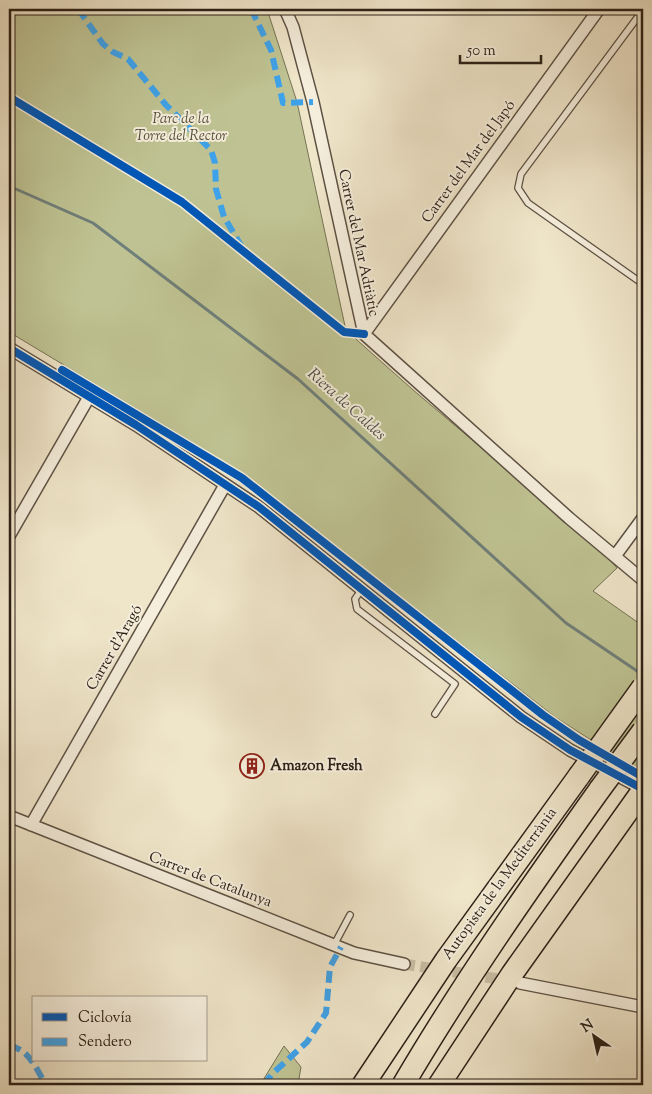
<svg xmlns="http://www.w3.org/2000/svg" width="652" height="1094" viewBox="0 0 652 1094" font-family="'Sorts Mill Goudy',serif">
  <rect width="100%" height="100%" fill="#efe5c9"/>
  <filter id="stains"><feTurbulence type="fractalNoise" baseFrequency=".004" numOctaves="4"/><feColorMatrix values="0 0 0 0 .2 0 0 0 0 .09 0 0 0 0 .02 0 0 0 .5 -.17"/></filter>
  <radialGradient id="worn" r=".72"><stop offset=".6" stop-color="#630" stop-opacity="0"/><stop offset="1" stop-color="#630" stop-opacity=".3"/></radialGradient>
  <!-- green -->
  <path fill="#bfc393" stroke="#767255" d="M9,9h258l30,93 48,224 12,14 55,49 185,157 20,22 -24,23 50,35v147l-88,-56 -294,-229 -71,-47 -181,-109z
    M284,1046l17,21 -3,18h-38z"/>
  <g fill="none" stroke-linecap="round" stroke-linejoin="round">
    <!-- stream -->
    <path stroke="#6f7f7a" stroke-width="3" d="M9,186l84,37 205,156 268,244 77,52"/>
    <!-- street-tunnel -->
    <path stroke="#c8bea5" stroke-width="11" stroke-dasharray="11 5.5" stroke-linecap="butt" d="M404,964l107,17"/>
    <defs>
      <path id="lane" d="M643,10l-122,164 -3,14 10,15 115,81
        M362,589l-7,10 2,10 98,75 -20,30
        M334,945l16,-30"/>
      <path id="street" d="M285,9l8,18 20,75 51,232 205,184 74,62
        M364,334l235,-325
        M9,348l127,77 123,82 262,210 49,33 73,39
        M9,536l80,-139
        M615,556l28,-38
        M9,816l345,137 50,11
        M31,825l194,-340
        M520,983l123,24"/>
      <path id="highway" d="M363,1085l83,-125 133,-184
        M403,1085c60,-102 128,-199 197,-296
        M439,1085l73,-111 131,-184"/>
    </defs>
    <!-- lane casing -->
    <use href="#lane" stroke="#5d5144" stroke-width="8"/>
    <!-- street casing -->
    <use href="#street" stroke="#5d5144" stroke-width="14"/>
    <!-- highway casing -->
    <use href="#highway" stroke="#2c2017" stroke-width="24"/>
    <!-- lane -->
    <use href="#lane" stroke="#f5eedc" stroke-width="5.5"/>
    <!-- street -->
    <use href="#street" stroke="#f5eedc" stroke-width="11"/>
    <!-- highway -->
    <use href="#highway" stroke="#efe5c9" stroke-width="21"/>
    <defs>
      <path id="highway-bridge" d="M579,776l64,-89
        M600,789l43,-58"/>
    </defs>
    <!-- highway-bridge casing -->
    <use href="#highway-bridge" stroke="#2c2017" stroke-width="24" stroke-linecap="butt"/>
    <!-- highway-bridge -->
    <use href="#highway-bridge" stroke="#efe5c9" stroke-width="21"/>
    <!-- quiet -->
    <path stroke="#3ea2ea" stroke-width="6" stroke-dasharray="12 6" stroke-linecap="butt" d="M78,9l25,35 10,8 15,7 38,46 45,45 4,13 1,26 8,28 18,30
      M251,9l20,41 12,53 30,-1
      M9,1046c21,3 27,23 37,39
      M264,1085l7,-10 36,-33 19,-29 4,-46 11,-20"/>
    <defs>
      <path id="cycleway" d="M9,97l173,105 162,130 20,2
        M9,348l127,77 123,82 262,210 49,33 73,39
        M62,370l180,108 301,237 36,25 64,37"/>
    </defs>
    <!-- cycleway casing -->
    <use href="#cycleway" stroke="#f5eedc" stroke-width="11"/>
    <!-- cycleway -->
    <use href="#cycleway" stroke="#0057b8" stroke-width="8"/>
  </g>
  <!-- icons -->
  <defs>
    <symbol id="building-ring" viewBox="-11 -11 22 22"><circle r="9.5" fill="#f5eedc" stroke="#8f2418" stroke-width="1.5"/><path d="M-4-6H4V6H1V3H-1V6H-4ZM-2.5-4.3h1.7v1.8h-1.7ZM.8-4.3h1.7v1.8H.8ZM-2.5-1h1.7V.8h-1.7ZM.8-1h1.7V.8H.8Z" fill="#8f2418"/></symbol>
  </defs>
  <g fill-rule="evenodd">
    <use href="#building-ring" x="238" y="752" width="28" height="28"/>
  </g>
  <g text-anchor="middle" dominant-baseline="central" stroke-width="4" stroke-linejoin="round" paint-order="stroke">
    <!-- park labels -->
    <g font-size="15" font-style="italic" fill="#58513c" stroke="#f5eedc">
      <text x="181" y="119">Parc de la<tspan x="181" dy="17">Torre del Rector</tspan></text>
    </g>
    <!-- street labels -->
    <g font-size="15" fill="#2c2017" stroke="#f5eedc">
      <text transform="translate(469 162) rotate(-54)">Carrer del Mar del Japó</text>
      <text transform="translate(358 243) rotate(78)">Carrer del Mar Adriàtic</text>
      <text transform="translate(115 648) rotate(-60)">Carrer d'Aragó</text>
      <text transform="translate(210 880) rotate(21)">Carrer de Catalunya</text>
      <text transform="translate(500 884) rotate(-54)">Autopista de la Mediterrània</text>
    </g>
    <!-- poi labels -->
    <g font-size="15" font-weight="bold" fill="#2c2017" stroke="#f5eedc" text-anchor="start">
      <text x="270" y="766">Amazon Fresh</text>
    </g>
    <!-- water labels -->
    <g font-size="16" font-style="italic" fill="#4d4f49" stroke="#f5eedc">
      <text transform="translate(346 405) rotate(42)">Riera de Caldes</text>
    </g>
  </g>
  <!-- margin -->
  <rect width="652" height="1094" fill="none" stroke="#efe5c9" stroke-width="30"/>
  <rect x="10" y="10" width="632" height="1074" fill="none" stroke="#2c2017" stroke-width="2.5"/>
  <rect x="15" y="15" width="622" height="1064" fill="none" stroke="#2c2017"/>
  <!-- legend -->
  <rect x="32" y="996" width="175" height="65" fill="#f5eedc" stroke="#a59c8d"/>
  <rect x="42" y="1013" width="25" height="8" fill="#0057b8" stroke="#a59c8d"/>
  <text x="78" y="1022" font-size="15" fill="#2c2017">Ciclovía</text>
  <rect x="42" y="1038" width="25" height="8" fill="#3ea2ea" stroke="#a59c8d"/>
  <text x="78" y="1046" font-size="15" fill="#2c2017">Sendero</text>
  <!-- north arrow -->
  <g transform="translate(594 1036) rotate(326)" stroke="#f5eedc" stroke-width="4" paint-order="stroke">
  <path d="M0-4L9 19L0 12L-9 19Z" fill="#2c2017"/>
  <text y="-8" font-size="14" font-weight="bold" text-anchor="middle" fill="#2c2017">N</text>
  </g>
  <!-- scale -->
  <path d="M460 55v8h81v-8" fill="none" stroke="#2c2017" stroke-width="2.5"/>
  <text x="467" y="55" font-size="15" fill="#2c2017" stroke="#f5eedc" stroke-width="4" paint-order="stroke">50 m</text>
  <rect width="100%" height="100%" filter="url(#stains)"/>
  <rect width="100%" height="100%" fill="url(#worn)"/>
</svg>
